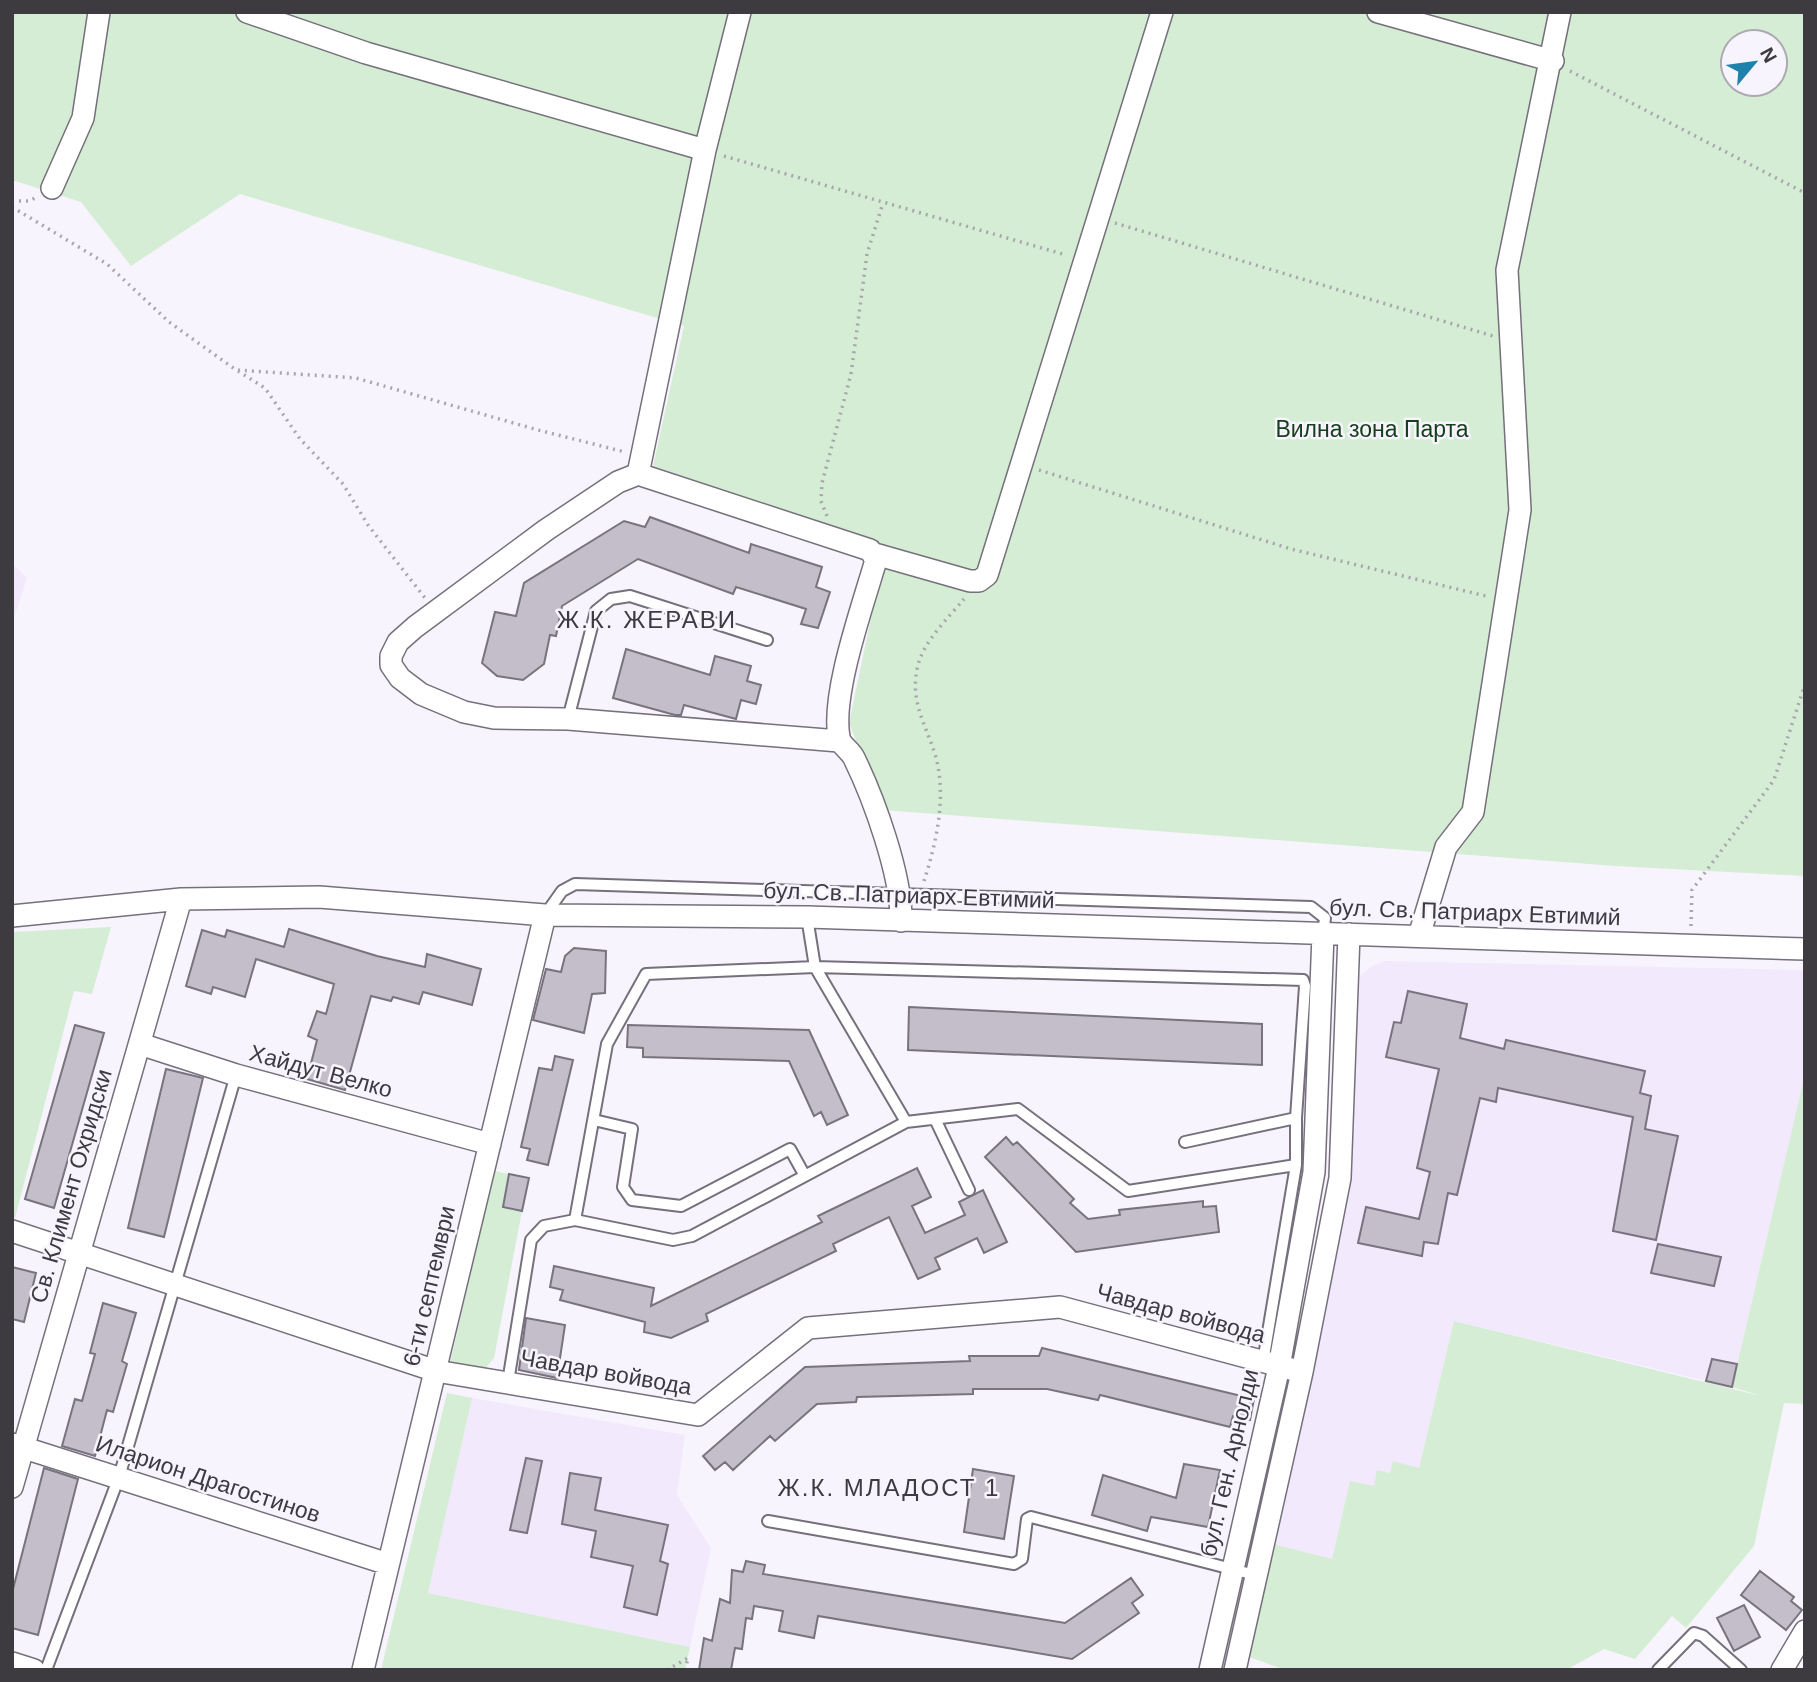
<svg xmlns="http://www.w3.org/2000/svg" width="1817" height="1682" viewBox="0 0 1817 1682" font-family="Arial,sans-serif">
  <rect width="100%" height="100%" fill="#f8f4fe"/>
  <!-- built -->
  <path fill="#f2e9fd" d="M12,563l15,15 -15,46z
    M1384,961l421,9v105l-73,312 -278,-66 -35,147 -29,5 -16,13 -24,-5 -18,78 -63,-16 58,-252 25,-290 6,-23 12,-11z
    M472,1398l213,37 -8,60 34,53 -21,99 -262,-54z"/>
  <!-- green -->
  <path fill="#d4edd4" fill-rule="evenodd" d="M12,12h1793v864l-190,-10 -732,-56 -34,-87 37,-177 -233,-80 31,-140 -444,-132 -109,72 -50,-64 -69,-22zM1733,42h42v42h-42z
    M111,927l-19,67 -18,-3 -59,227 -3,-1v-285z
    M1805,1074v330l-21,-1 -30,143 -68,82 -14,-12 -37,43 -31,-10 -38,21h-281l-41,-15 25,-112 63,16 18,-78 24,5 3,-16 13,3 3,-12 26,7 35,-147 307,75 -29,-9z
    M494,1171l15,3 -6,32 19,5 -28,147 -9,11 -35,-5z
    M447,1393l25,5 -44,195 262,54 -5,23h-304z"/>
  <!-- building -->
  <path fill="#c4becb" stroke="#78737f" stroke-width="2" d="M650,517l99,36 2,-9 71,23 -6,20 14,5 -12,36 -17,-4 5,-15 -70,-22 -3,7 -95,-35 -76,47 -6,30 -6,-1 -6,29 -21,16 -26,-4 -15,-13 13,-51 21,4 8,-33 100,-62 21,6z
    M626,649l84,26 5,-19 36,10 -4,15 14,4 -5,19 -15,-4 -5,19 -52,-14 -3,10h-6l-62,-17z
    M289,929l88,27 48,11 2,-13 54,15 -9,36 -49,-13 -4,12 -26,-7 -2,4 -20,-5 -26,94 -38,-11 10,-39 -9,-4 9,-25 9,3 8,-30 -78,-25 -11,38 -32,-10 -2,7 -25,-8 16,-56 23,7 2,-7 57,17z
    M574,948l32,3 -1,42 -13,1 -8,39 -51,-13 13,-51 15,3 4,-16z
    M1408,991l59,13 -7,34 44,11 2,-9 139,31 -5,22 11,3 -6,33 33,7 -22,104 -43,-9 20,-114 -135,-29 -2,14 -16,-4 -23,97 -9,-2 -10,51 -14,-2 -2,14 -64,-13 8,-36 53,12 11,-47 -13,-4 22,-99 -53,-12 8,-35 7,1z
    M909,1007l353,17v41l-354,-15z
    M75,1025l29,8 -50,175 -29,-9z
    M628,1025l181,5 39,85 -21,10 -6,-13 -7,4 -25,-55 -146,-4v-9l-16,-1z
    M555,1056l18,4 -25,105 -21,-5 3,-11 -9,-2 18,-79 13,2z
    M166,1069l37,9 -39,159 -36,-9z
    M1006,1137l7,8 4,-3 57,57 -4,4 18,16 32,-4 -1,-5 84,-9v6l13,-1 3,26 -143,20 -91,-95z
    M917,1168l14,29 -19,9 13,27 40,-18 -6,-13 24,-12 24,52 -23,11 -7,-15 -42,20 5,11 -22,10 -29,-62 -56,27 3,7 -130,63 2,7 -37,17 -27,-6 1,-10 -85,-22 3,-10 -13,-3 4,-21 100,22 -3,18 171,-84 -4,-6z
    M509,1174l20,4 -7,33 -19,-4z
    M1658,1244l63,13 -7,29 -63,-13z
    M12,1267l24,6 -12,49 -12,-3z
    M103,1303l33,10 -14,48 5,3 -14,48 -6,-2 -12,46 -33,-10 13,-47 7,2 13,-47 -5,-1z
    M526,1318l39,7 -8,53 -38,-8z
    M1042,1348l212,51 -4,21 -17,-4 -3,11 -130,-32 -2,5 -51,-11h-74v5l-116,3 -1,5 -39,2 -42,37 -5,-5 -37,34 -8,-8 -10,8 -12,-14 102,-89 165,-6 -1,-5h70z
    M1712,1359l25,5 -5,23 -26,-6z
    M526,1458l16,3 -15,72 -17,-3z
    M1184,1464l36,6 -12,57 -57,-10 -4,14 -55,-16 11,-40 73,23z
    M44,1468l34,11 -40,156 -26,-7v-35z
    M973,1469l41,7 -10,63 -40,-7z
    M570,1473l31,5 -6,32 73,15 -8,36 8,3 -11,51 -33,-8 9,-41 -42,-9 5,-26 -34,-7z
    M746,1561l19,4 -2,9 302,49 66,-45 12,17 -11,8 7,10 -67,46 -254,-43 -4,22 -35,-7 4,-20 -29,-5 -2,13 -6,-1 -4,31 -7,-1 -4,22h-32l5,-32 8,3 8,-42 10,4 2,-33 11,2z
    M1760,1571l34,26 -3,4 11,9 -16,20 -45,-35z
    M1744,1605l16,32 -26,14 -17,-33z"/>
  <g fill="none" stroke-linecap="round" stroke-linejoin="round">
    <defs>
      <path id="service" d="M568,719l28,-108 15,-12 19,-3 137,44
        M545,915l17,-24 13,-7 736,23 14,11 -2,16
        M935,1119l34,71
        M594,1120l38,9 -9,58 9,13 49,6 109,-57 15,27
        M906,1122l112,-13 110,82 168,-26
        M1185,1142l111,-24
        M575,1220l98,20 19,-4 214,-114 -91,-155 -8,-50
        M508,1382l23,-142 13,-14 31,-6 32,-176 39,-70 169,-7 488,13 2,6 -9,132v47l-33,197
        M768,1521l246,43 8,-5 5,-40 4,-2 224,58
        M46,1670l73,-193 117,-402
        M1658,1670l36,-37 9,3 38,34"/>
      <path id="minor" d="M247,12l119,41 339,97
        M1378,12l175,49
        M52,188l31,-70 16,-106
        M638,474l67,-324 35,-138
        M875,554l95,27h9l8,-6 175,-563
        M839,741l-271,-22 -74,-1 -30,-6 -43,-18 -21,-16 -9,-13v-9l7,-14 17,-15 131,-97 72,-48 20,-8 232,76 6,10c-13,45 -45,134 -37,177 1,8 11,13 15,21 20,41 48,118 47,163
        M12,916l169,-17 138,-2 226,18 262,2 998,32
        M1419,936l27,-89 27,-35 47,-302 -13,-240 53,-258
        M140,1044l96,31 254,69
        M12,1231l424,140 262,44 110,-87 252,-21 242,65
        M12,1444l376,120
        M12,1487l169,-588
        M12,1663l22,7
        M363,1670l182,-755
        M1210,1670l69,-303 35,-195 9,-238
        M1235,1670l67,-298 38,-194 9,-244
        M1782,1670l23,-39"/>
    </defs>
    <!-- service casing -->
    <use href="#service" stroke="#75707b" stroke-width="14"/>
    <!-- minor casing -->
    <use href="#minor" stroke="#75707b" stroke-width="24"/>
    <!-- path -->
    <path stroke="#a8a5ad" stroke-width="3.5" stroke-dasharray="2 5" stroke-linecap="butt" d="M1570,71l235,122
      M724,156l342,99
      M12,201h17l6,-3
      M12,207l95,57 62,58 67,48 120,8 182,52 87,22
      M1115,223l378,113
      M238,371l27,17 35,51 43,45 25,41 57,73
      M1039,470l252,79 199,48
      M827,516l-6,-15 1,-18 29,-109 16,-120 16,-51
      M924,881c13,-40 23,-86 11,-127 -10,-31 -26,-54 -17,-89 6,-24 31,-48 46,-66
      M1691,926l1,-36 82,-110 31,-96
      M667,1670l21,-12
      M685,1670l3,-12"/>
    <!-- service -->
    <use href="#service" stroke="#fff" stroke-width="10"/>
    <!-- minor -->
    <use href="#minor" stroke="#fff" stroke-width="21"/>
  </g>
  <g text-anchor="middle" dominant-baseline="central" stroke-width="5" stroke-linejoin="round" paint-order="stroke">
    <!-- park labels -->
    <g font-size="23" fill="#16401b" stroke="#f8f4fe">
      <text x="1372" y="429">Вилна зона Парта</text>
    </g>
    <!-- street labels -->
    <g font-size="23" fill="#3d3a40" stroke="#f8f4fe">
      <text transform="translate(909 895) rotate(2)">бул. Св. Патриарх Евтимий</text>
      <text transform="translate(1475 912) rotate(2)">бул. Св. Патриарх Евтимий</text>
      <text transform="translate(321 1071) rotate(15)">Хайдут Велко</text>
      <text transform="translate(71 1186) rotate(-74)">Св. Климент Охридски</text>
      <text transform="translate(429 1286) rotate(-77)">6-ти септември</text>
      <text transform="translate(1181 1313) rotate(15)">Чавдар войвода</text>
      <text transform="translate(606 1372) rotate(10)">Чавдар войвода</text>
      <text transform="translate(1229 1463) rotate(-77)">бул. Ген. Арнолди</text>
      <text transform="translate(208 1479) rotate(18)">Иларион Драгостинов</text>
    </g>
    <!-- neighbourhood labels -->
    <g font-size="24" letter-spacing="2" fill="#3d3a40" stroke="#f8f4fe">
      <text x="647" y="619">Ж.К. ЖЕРАВИ</text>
      <text x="889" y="1487">Ж.К. МЛАДОСТ 1</text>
    </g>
  </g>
  <!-- border -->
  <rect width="1817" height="1682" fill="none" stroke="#3d3a40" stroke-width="28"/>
  <!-- north arrow -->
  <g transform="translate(1754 63) rotate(61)"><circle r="33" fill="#f8f4fe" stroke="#adaab2" stroke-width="2"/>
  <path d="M0-5L12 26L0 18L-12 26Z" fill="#1e82ad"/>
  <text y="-10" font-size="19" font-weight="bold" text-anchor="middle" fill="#3d3a40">N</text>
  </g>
</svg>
